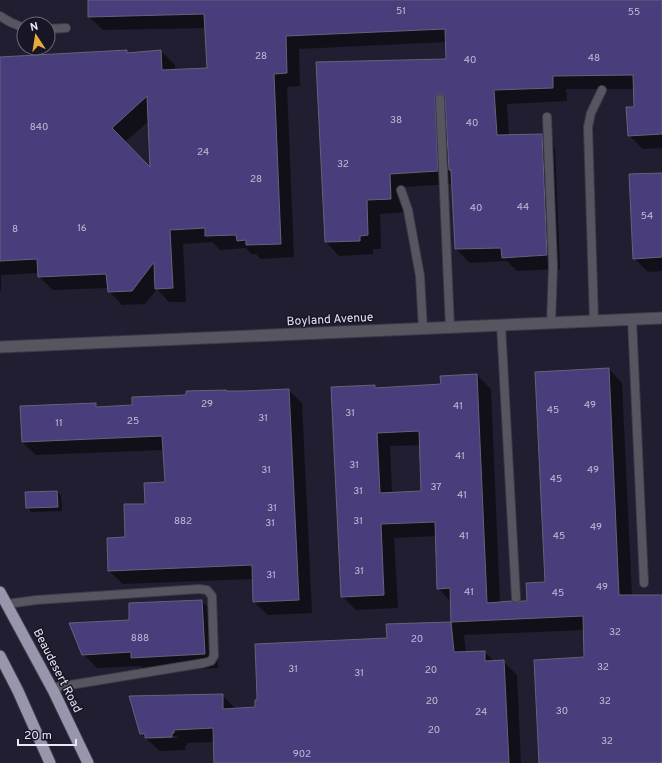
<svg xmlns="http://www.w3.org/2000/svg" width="662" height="763" viewBox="0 0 662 763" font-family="Overpass,sans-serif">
  <rect width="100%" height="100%" fill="#201e30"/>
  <!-- shadow -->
  <path fill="#0007" fill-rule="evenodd" d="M89,0h573v148l-19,1 -14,-14 6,-28 -1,-18h-68l1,12 -60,3 2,32 33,-1 13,13 5,121 -43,2 -10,-10 -37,2 -14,-14 -3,-76 -3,-3 1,14 -48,3 1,25 -24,2 1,35h-8v5l-34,2 -13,-14 -9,-179 130,-3 -1,-18 -147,7 1,37 -13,1 7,170 -33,2 -5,-5h-5l-5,-6 -26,2 -8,-8 -29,2 3,58h-17l-12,-13 -12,15 -23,1 -13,-14 -1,-3 -55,2 -14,-13v-4l-38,2v16h-1v-233l127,-7 2,3 32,-3 14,14v6l33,-2 -2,-41 -103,2 -14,-13zM149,121l2,48 -26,-27z
    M662,174v97l-14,1 -14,-14z
    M609,369l13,14 10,213h28v-2h2v169h-122l45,-105 -1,-28 -120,5 2,18 19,-1 9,9h9l14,14 4,88h-306l-1,-21 -27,1v3h-2v4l-25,1 -19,-17 81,-39 14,14 20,-1 132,-69 -1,-14 65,-2 -1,-21 -13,-14 -2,-52 -42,2 4,70 -42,2 -14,-14 33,-210 2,3 65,-4 35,-10 14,14 9,214 16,2 12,-3 18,-19zM420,445l2,47 -30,2 -2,-48zM177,736v2l-27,1v-2z
    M288,390l14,13 10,210 -44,2 -14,-13 -1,-23 -130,5 -14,-13 17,-33 20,-33 20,-23 -2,-32 -128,5 -14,-13 73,-38 4,3 34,-1 54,-10 40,-4z
    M57,492l4,4 1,15 -31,1 -4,-5z
    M202,601l14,14 2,53 -72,3 -5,-5 -44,2 -14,-14 47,-33z"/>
  <!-- building -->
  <path fill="#493e7b" stroke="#656279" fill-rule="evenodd" d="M88,0h574v134l-34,2 -2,-29h8l-1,-32 -80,1v12l-59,2 3,45 45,-1 5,121 -45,3 -1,-10 -46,1 -4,-79h-2l-4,-71 -2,-5h-6l-2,5 3,72 -48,3 1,25 -24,1 1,35 -8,1v5l-35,1 -9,-180 130,-3 -1,-30 -159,7 1,37 -13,1 7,170 -35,1v-5l-9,1 -1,-6 -31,1v-8l-35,2 3,58 -18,1 -1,-27 -22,29 -24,1 -2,-18 -68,3 -1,-18 -37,2v-204l127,-7v3l34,-3 1,20 45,-2 -3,-54 -116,3zM147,96l3,71 -38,-39z
    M662,173v84l-29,2 -4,-85z
    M609,368l10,227h43v168h-123l-5,-103 50,-3 -1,-41 -132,6 -1,-34 -13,1 -2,-67 -54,2 3,71 -43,2 -10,-210 44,-2v3l66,-4 -1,-8 37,-2 10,229 25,-2 5,2 4,-2h6l-1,-18 19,-1 -10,-210zM419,431l2,60 -41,2 -3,-60z
    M289,389l10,211 -46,2 -1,-37 -144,6 -1,-33 18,-1 -1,-33h21l-1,-21 21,-1 -3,-46 -140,6 -2,-36 76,-3v4l36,-2v-8l54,-2v-4l40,-1v1h17z
    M57,491l1,16 -32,1 -1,-16z
    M202,600l3,54 -74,4v-6l-49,3 -13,-32 60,-3v-17z
    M451,622l3,30 31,-1v10l19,-1 5,103h-295l-1,-35 -39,2v3h-2v4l-27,1v-4h-5l-11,-38 94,-2v15l32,-2v-7h2v-3l-2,-53 132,-6 -1,-14z"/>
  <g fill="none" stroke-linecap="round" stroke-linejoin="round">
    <defs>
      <path id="service" d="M0,16l10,6 14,6
        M48,29l18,-1
        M440,99l10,229
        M547,117l6,149 -2,57
        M401,190l7,20 12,66 3,53
        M632,319l12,264
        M594,321l-6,-194 3,-14 11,-23
        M501,325l15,273
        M7,604l29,-4 163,-11 8,1 5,6 2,60 -3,5 -7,2 -152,25"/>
      <path id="minor" d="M0,347l662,-29"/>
      <path id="trunk" d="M0,592l54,100 34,71
        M0,656l18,35 32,72"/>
    </defs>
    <!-- service casing -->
    <use href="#service" stroke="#3c3a4b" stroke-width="10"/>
    <!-- minor casing -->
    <use href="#minor" stroke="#3c3a4b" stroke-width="13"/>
    <!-- trunk casing -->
    <use href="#trunk" stroke="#3c3a4b" stroke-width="13"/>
    <!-- service -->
    <use href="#service" stroke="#575660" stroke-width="8"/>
    <!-- minor -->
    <use href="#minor" stroke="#575660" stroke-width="11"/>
    <!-- trunk -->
    <use href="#trunk" stroke="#9896ac" stroke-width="11"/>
  </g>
  <g text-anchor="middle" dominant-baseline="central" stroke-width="3" stroke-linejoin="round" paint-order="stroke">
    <!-- number labels -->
    <g font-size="10" fill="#c0bdd6">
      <text x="401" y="11">51</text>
      <text x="634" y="12">55</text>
      <text x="261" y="56">28</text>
      <text x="594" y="58">48</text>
      <text x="470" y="60">40</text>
      <text x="396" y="120">38</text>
      <text x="472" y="123">40</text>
      <text x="39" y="127">840</text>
      <text x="203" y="152">24</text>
      <text x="343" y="164">32</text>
      <text x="256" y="179">28</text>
      <text x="523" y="207">44</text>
      <text x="476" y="208">40</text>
      <text x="647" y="216">54</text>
      <text x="82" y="228">16</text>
      <text x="15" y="229">8</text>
      <text x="207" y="404">29</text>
      <text x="590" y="405">49</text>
      <text x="458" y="406">41</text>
      <text x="553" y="410">45</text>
      <text x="350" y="413">31</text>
      <text x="263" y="418">31</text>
      <text x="133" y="421">25</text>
      <text x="59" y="423">11</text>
      <text x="460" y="456">41</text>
      <text x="354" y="465">31</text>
      <text x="266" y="470">31</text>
      <text x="593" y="470">49</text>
      <text x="556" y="479">45</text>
      <text x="436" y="487">37</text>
      <text x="358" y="491">31</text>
      <text x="462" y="495">41</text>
      <text x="272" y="508">31</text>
      <text x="183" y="521">882</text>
      <text x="358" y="521">31</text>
      <text x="270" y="523">31</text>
      <text x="596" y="527">49</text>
      <text x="464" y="536">41</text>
      <text x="559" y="536">45</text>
      <text x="359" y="571">31</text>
      <text x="271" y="575">31</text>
      <text x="602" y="587">49</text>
      <text x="469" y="592">41</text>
      <text x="558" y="593">45</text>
      <text x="615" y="632">32</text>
      <text x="140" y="638">888</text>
      <text x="417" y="639">20</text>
      <text x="603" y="667">32</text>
      <text x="293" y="669">31</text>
      <text x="431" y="670">20</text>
      <text x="359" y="673">31</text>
      <text x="432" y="701">20</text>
      <text x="605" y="701">32</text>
      <text x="562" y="711">30</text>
      <text x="481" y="712">24</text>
      <text x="434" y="730">20</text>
      <text x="607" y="741">32</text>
      <text x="302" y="754">902</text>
    </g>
    <!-- street labels -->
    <g font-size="12" fill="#e8e7f4" stroke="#171526">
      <text transform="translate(330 320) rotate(-3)">Boyland Avenue</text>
      <text transform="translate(57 671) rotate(63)">Beaudesert Road</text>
    </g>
  </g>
  <!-- north arrow -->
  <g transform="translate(36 36) rotate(348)"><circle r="19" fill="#171526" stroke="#6b6978"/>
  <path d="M0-3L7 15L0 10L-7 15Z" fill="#e7ac37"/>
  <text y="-6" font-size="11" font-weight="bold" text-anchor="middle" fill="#e8e7f4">N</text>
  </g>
  <!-- scale -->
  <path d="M18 739v6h58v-6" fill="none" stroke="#e8e7f4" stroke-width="2"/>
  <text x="24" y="739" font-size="12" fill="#e8e7f4" stroke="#171526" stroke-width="3" paint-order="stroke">20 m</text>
</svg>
